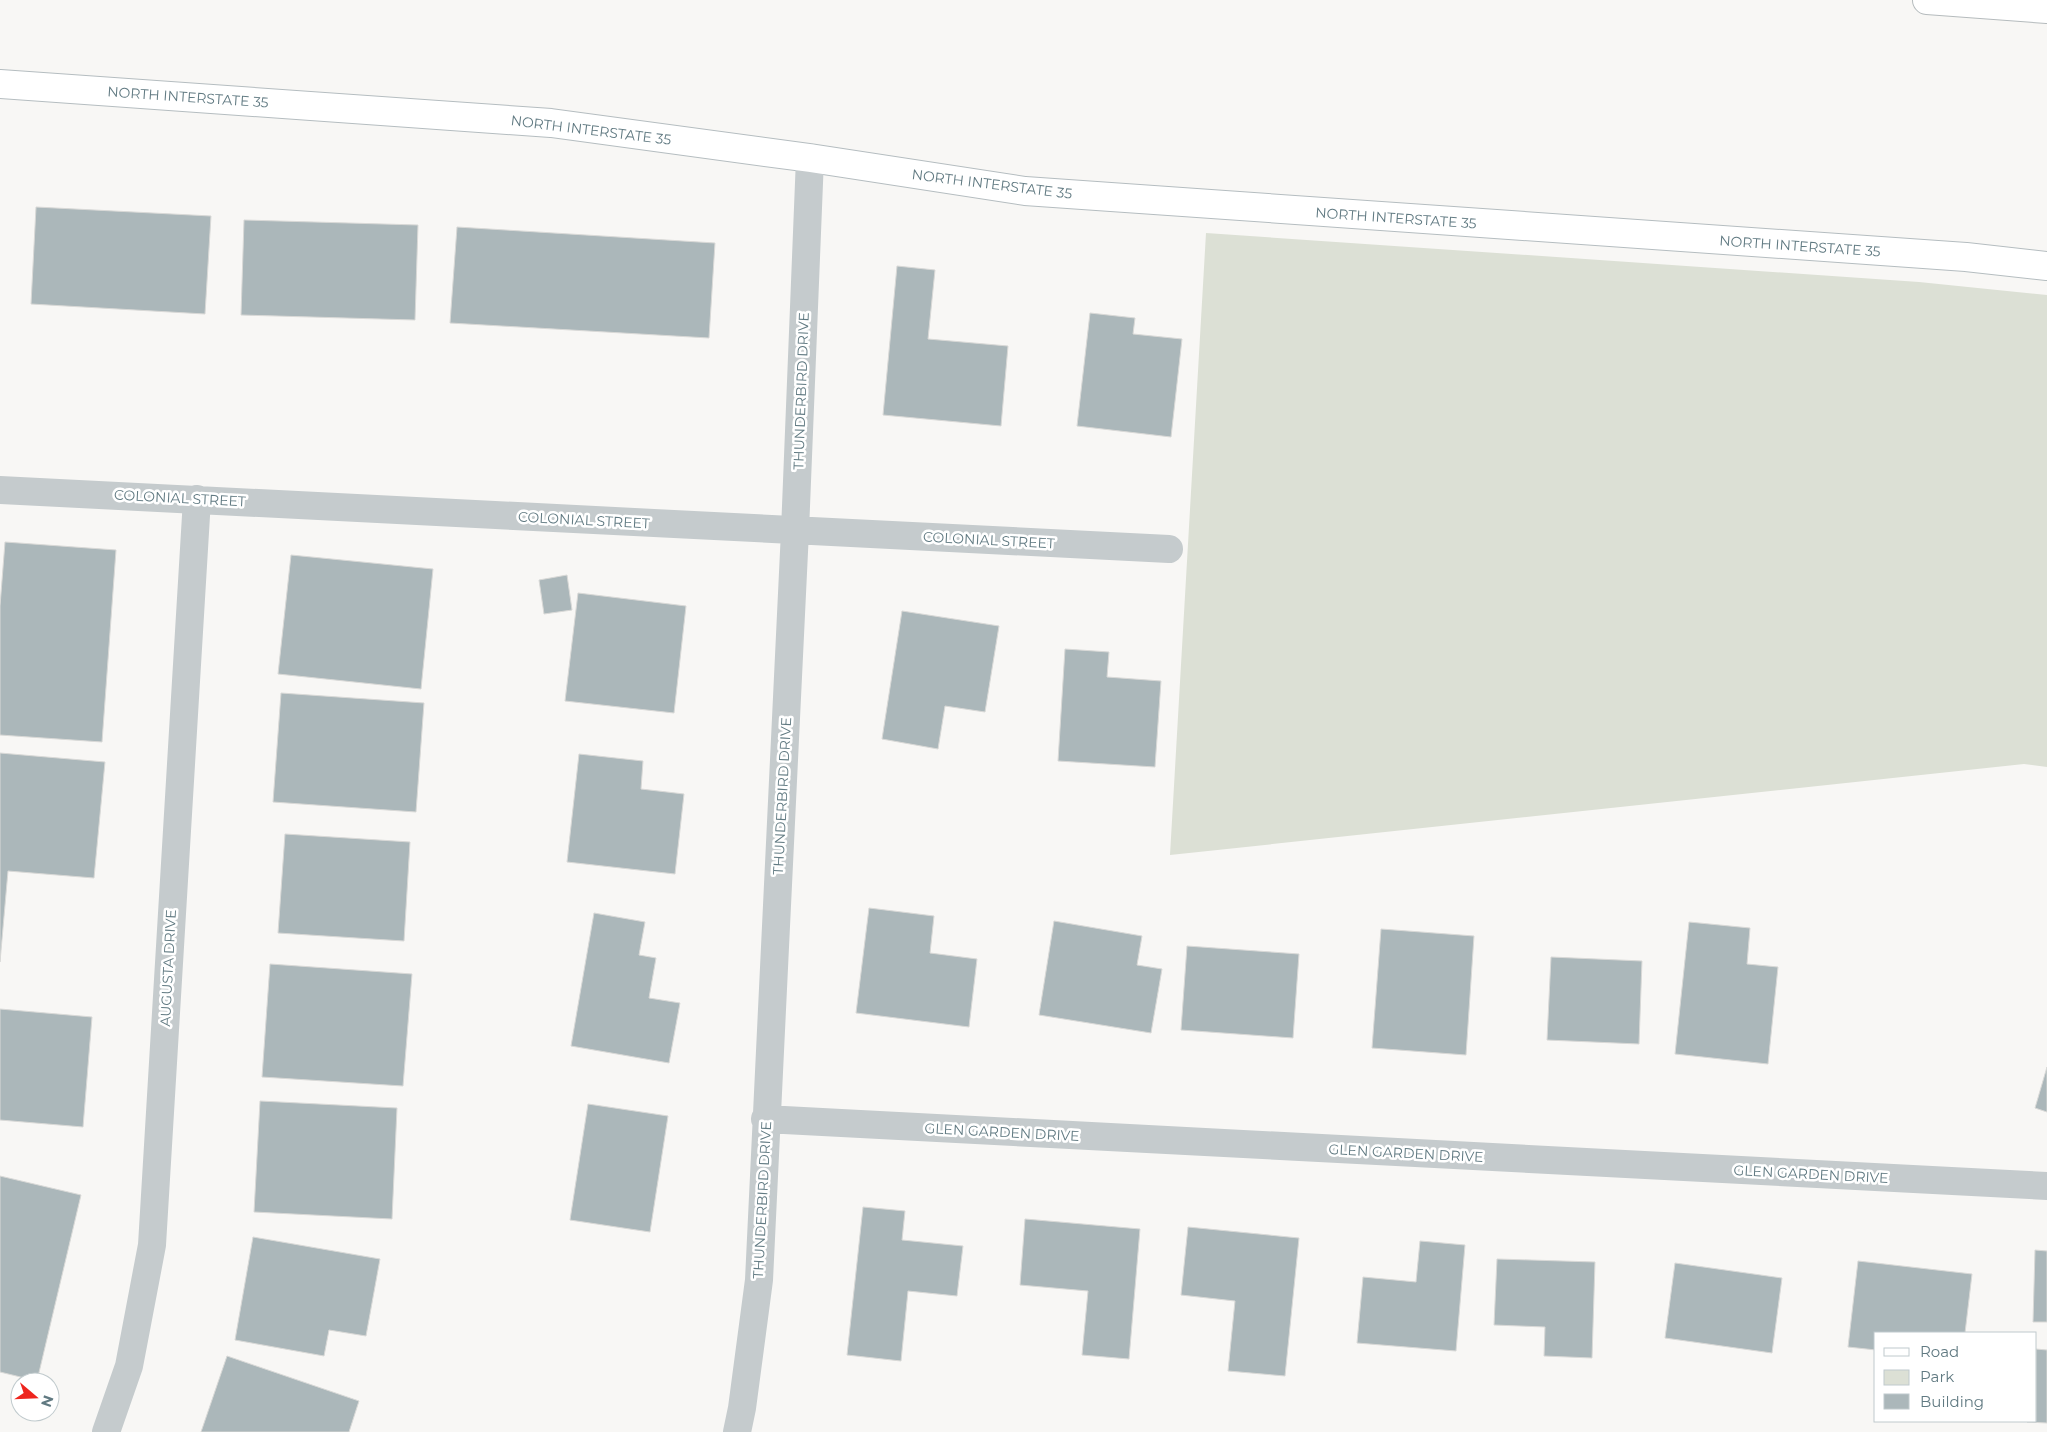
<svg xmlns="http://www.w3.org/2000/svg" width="2047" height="1432" viewBox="0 0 2047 1432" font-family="Montserrat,sans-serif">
  <rect width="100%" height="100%" fill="#f8f7f5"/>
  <!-- green -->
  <path fill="#dce0d5" d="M1206,233l713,49 128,13v472l-23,-3 -854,91z"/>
  <!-- building -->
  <path fill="#abb7ba" stroke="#d9d9d7" d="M36,207l175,9 -6,98 -174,-10z
    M244,220l174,5 -3,95 -174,-5z
    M457,227l258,16 -6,95 -259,-15z
    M897,266l38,4 -7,69 80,7 -7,80 -118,-11z
    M1090,313l45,5 -2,16 49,5 -11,98 -94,-11z
    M5,542l111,8 -14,192 -102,-7v-129z
    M291,555l142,14 -12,120 -143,-15z
    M567,575l5,35 -28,4 -5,-34z
    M578,593l108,13 -12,107 -109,-12z
    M902,611l97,15 -14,86 -40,-6 -7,43 -56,-10z
    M1065,649l44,3 -2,25 54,4 -6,86 -97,-6z
    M281,693l143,10 -8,109 -143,-10z
    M0,753l105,9 -11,116 -86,-7 -8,91z
    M579,754l64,7 -2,28 43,5 -9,80 -108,-12z
    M285,834l125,8 -6,99 -126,-8z
    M869,908l65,8 -4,37 47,6 -8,68 -113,-14z
    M594,913l51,9 -6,33 17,3 -7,40 31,5 -11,60 -98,-17z
    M1054,921l88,15 -5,29 25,4 -11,64 -112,-18z
    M1689,922l61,6 -3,36 31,3 -10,97 -93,-10z
    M1381,929l93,7 -8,119 -94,-7z
    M1187,946l112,8 -6,84 -112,-8z
    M1551,957l91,4 -3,83 -92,-4z
    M270,964l142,10 -9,112 -141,-9z
    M0,1009l92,8 -9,110 -83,-7z
    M2047,1067v45l-12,-4z
    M260,1101l137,7 -5,111 -138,-7z
    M588,1104l80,12 -18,116 -80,-12z
    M0,1176l81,19 -44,186 -37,-9z
    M863,1207l42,4 -3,29 61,6 -6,50 -49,-5 -7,70 -54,-6z
    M1025,1219l115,10 -11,130 -47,-4 6,-64 -68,-6z
    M1188,1227l111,11 -14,138 -57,-5 7,-70 -54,-6z
    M253,1237l127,22 -14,77 -37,-6 -5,26 -89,-16z
    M1420,1241l45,4 -9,106 -99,-8 6,-66 53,5z
    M2035,1250l12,1v71h-14z
    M1497,1259l98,3 -3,96 -48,-2 1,-29 -51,-2z
    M1858,1261l114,13 -7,59h-89v17l-28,-3z
    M1675,1263l107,15 -10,75 -107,-15z
    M2036,1349l11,1v73l-20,-1 9,-1z
    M227,1356l132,45 -10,31h-148z"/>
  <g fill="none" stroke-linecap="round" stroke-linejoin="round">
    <defs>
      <path id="secondary" d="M0,84l551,39 259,35 215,33 941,66 81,9"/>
      <path id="highway" d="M1927,0l120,9"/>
    </defs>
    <!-- secondary casing -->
    <use href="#secondary" stroke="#b5bdc0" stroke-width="30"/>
    <!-- highway casing -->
    <use href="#highway" stroke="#b5bbbd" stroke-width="30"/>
    <!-- street -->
    <path stroke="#c5cbcd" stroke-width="28" d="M0,490l1169,59
      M765,1119l1282,67
      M106,1432l23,-66 23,-121 45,-746
      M737,1432l5,-24 17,-128 36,-749 15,-373"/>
    <!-- secondary -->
    <use href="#secondary" stroke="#fff" stroke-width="28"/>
    <!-- highway -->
    <use href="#highway" stroke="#fff" stroke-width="28"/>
  </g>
  <g text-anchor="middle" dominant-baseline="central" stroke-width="5" stroke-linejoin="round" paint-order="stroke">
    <!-- street labels -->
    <g font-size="14" fill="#617a82" stroke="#fff">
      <text transform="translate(188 97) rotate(4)">NORTH INTERSTATE 35</text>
      <text transform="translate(591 130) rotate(7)">NORTH INTERSTATE 35</text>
      <text transform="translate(992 184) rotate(7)">NORTH INTERSTATE 35</text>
      <text transform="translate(1396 218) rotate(4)">NORTH INTERSTATE 35</text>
      <text transform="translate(1800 246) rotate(4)">NORTH INTERSTATE 35</text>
      <text transform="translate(801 391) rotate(-88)">THUNDERBIRD DRIVE</text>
      <text transform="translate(180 498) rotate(3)">COLONIAL STREET</text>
      <text transform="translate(584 520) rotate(3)">COLONIAL STREET</text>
      <text transform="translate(989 540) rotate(3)">COLONIAL STREET</text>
      <text transform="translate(782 796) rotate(-87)">THUNDERBIRD DRIVE</text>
      <text transform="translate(168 968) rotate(-87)">AUGUSTA DRIVE</text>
      <text transform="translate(1002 1132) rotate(3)">GLEN GARDEN DRIVE</text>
      <text transform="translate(1406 1153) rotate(3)">GLEN GARDEN DRIVE</text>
      <text transform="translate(1811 1174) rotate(3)">GLEN GARDEN DRIVE</text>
      <text transform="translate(762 1200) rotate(-87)">THUNDERBIRD DRIVE</text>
    </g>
  </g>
  <!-- legend -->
  <rect x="1874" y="1332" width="162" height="90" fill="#ffffff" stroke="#c0cacd"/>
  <rect x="1884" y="1348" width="25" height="8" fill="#ffffff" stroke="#c0cacd"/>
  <text x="1920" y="1357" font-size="15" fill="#617a82">Road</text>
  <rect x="1884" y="1370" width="25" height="15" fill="#dce0d5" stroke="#c0cacd"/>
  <text x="1920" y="1382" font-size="15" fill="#617a82">Park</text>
  <rect x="1884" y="1394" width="25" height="15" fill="#abb7ba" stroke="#c0cacd"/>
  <text x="1920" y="1407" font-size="15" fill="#617a82">Building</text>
  <!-- north arrow -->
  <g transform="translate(35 1397) rotate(109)"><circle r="24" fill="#ffffff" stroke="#c0cacd"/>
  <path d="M0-4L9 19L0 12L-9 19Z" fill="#ee251e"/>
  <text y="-8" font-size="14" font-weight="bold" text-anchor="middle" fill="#617a82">N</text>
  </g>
</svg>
